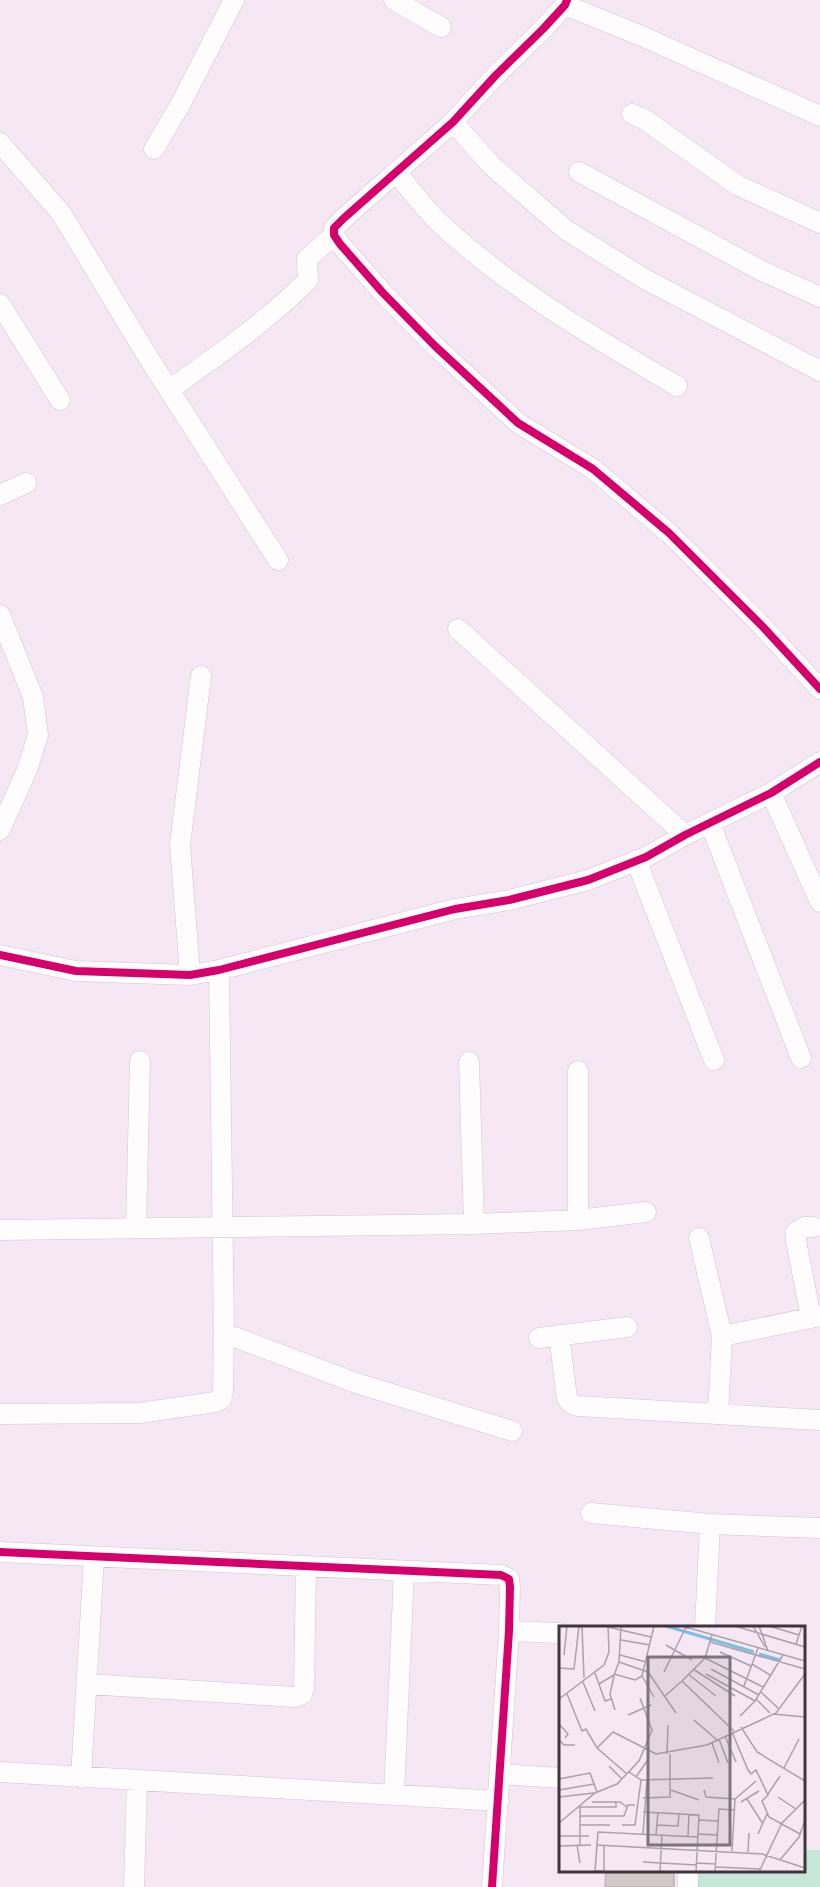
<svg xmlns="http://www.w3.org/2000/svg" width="820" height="1887" viewBox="0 0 820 1887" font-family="Cabin,sans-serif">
  <rect width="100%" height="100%" fill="#f5e8f4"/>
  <!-- green -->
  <path fill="#c6e6d7" d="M804,1850h16v37h-122v-16l106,-1z"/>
  <!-- building -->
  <path fill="#d3c9cb" stroke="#bfb4b6" stroke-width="1.5" d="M606,1870h68v17h-69z"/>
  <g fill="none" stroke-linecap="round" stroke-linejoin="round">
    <defs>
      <path id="minor" d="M394,0l47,27
        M567,0l-2,5 -22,24 -47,46 -43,47 -109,96 -10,10v7l6,9 43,49 52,53 83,77 75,46 76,64 94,94 57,62
        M565,5l79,32 176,79
        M632,114l12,5 93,66 83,38
        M453,122l39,44 74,64 77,48 177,93
        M0,143l61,70 87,144 130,203
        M154,149l26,-44 54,-105
        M396,172c15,18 30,39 48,55 69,63 152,112 233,159
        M579,172l181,98 60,27
        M0,304l60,96
        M169,390c48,-34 97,-68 139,-110l-1,-21 27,-24
        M0,495l26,-12
        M0,615l33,82 5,38 -11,35 -27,60
        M458,629l227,206
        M771,793l49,109
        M710,823l91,235
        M636,860l78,200
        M0,955l76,16 114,4 29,-5 236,-61 54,-9 79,-20 58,-23 39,-22 86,-42 49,-31
        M190,975l-10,-130 21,-169
        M469,1062l5,162
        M578,1071v149
        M136,1227l4,-166
        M0,1230l474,-6 104,-4 68,-8
        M699,1238l23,98 -4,78
        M811,1317l-15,-76v-9l8,-5h9
        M224,1333l132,50 156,48
        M559,1335l8,64 5,5 6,2 242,14
        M722,1336l98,-20
        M539,1338l88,-11
        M0,1414l140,-1 75,-11 6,-3 2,-6 1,-60 -5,-363
        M591,1513l119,11
        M0,1552l501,23 8,4 1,8 -1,44 -17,256
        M705,1628l5,-104 110,4
        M509,1631l51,2
        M87,1684l208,13 7,-3 2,-6 2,-121
        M0,1772l499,29
        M500,1774l60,4
        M81,1778l13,-221
        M394,1795l10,-223
        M134,1887l3,-107
        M688,1887v-17"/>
    </defs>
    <!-- minor casing -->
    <use href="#minor" stroke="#d0c6cf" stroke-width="21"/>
    <!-- minor -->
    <use href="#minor" stroke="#fefcfd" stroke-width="20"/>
    <defs>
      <path id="cycleway" d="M567,0l-2,5 -22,24 -47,46 -43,47 -109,96 -10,10v7l6,9 43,49 52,53 83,77 75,46 76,64 94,94 57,62
        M0,955l76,16 114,4 29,-5 236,-61 54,-9 79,-20 58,-23 39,-22 86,-42 49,-31
        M0,1552l501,23 8,4 1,8 -1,44 -17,256"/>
    </defs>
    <!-- cycleway casing -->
    <use href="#cycleway" stroke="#fff" stroke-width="11"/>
    <!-- cycleway -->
    <use href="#cycleway" stroke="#d6006c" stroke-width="8"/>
  </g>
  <!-- overview -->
  <g transform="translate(559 1626)">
    <rect width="246" height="246" fill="#f5e8f4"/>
    <path fill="none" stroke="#7abfe3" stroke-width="3" d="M107,0l88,26M200,28l21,6"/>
    <path fill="none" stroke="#aca0ab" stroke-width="1.5" d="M23,0l2,52M123,0l123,35M176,0l70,21M194,0l12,21M200,0l9,25M210,0l30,9M49,1l43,10M153,9l-7,23 -23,23 52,50M62,14l29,5M151,16l95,27M237,18l6,-18M107,19l26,15M161,26l31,14M5,29l3,-29M61,29l26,7M146,32l58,29M60,36l29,10 28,41M193,38l18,11M0,42l15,1 5,-43M134,43l42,27M152,43l48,26M105,46l22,-45M36,47l10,28 6,-2M55,48l21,6 7,-4 12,-50M129,48l28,22M147,48l49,27M55,50l-4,18 5,16M83,50l12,21M24,56l12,29M40,58l15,-9 5,-13 2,-36M185,60l14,-38M202,66l18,17M8,68l15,37 4,-2 11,19 30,26M106,70l17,-15M0,73l45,-34 5,-13 -1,-26M197,73l14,14M214,88l32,3M69,89l23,-10M181,90l15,-15 28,-46M135,94l23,20M0,98l9,10 -3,4M182,101l16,25 48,29M173,106l16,38 3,4 5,-4 12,25 -6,6 7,16 31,17M166,110l11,26M160,113l9,24M0,114l5,5h11M153,117l7,20M38,122l16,-16 43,22 51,-9 69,-32 29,-39M108,128l1,-29M50,140l13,13M225,142l15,-29M70,146l12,8 72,-2M77,151l11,-16M0,153l31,-6 7,19M0,164l35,-6M112,164l28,10M145,164l2,7 29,2M209,168l12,-18M0,171l35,-4M219,171l18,12M84,172l27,-1v-43M188,173l16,25M33,176h28l7,5M182,176l18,-11M21,181h36v-5M84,186l56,3 -3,57M21,190h44l4,-11h7M140,194l20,1M0,197l36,-30 22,-9 22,-23 13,-31 -12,-32M21,199h30M63,199h13l6,-45M98,199l21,1 1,-13M84,208l4,-54M97,208l2,-22M139,208l19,1M199,208l9,-20M1,210h29M129,210l1,-22M18,219l3,18M21,219v-38M38,219l165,9 43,14M0,220l32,-1M173,225l3,-52 21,-18M189,226l1,-19M221,234l19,-23 6,-17M84,236l53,3M137,237l20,1M157,241l44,2M45,245h-9l3,-39 100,5M45,245v-26M101,246l2,-37M156,246l4,-63 15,1M200,246l23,-49 23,-23"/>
    <path fill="#7e747e" fill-opacity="0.15" stroke="#7e747e" stroke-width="3" d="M89,31h82v188h-82z"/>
    <rect width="246" height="246" fill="none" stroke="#3e353e" stroke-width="3"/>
  </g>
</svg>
